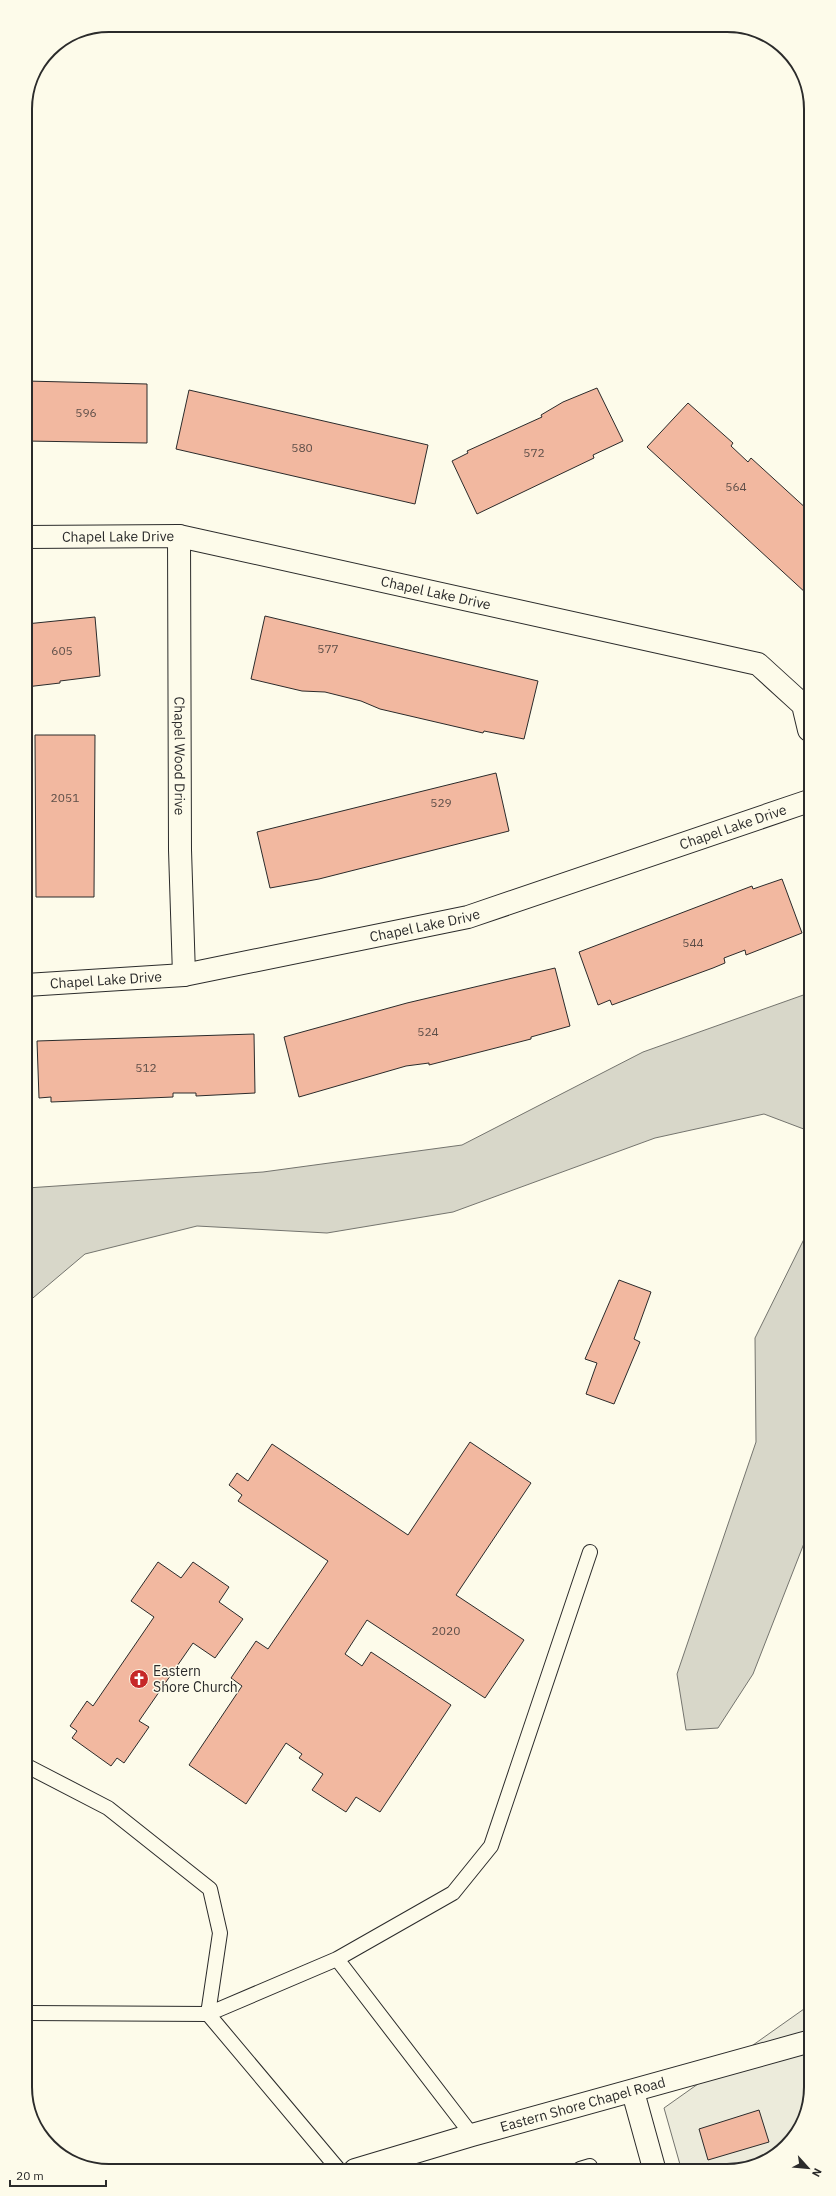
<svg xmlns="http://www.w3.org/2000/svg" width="836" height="2196" viewBox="0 0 836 2196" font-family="'IBM Plex Sans',sans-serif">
  <rect width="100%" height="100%" fill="#fdfbea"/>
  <!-- green -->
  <path fill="#ecebdb" stroke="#74746e" d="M811,2004v83l-17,51 -45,30h-68l-17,-60z"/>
  <!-- water -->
  <path fill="#d8d7c9" stroke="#74746e" d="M809,993l1,140 -1,-2 -45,-17 -109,24 -202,74 -126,21 -130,-7 -112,28 -58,49v-115l236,-16 199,-27 181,-93z
    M810,1227v301l-57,146 -35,54 -32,2 -9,-56 79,-232 -1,-104z"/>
  <!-- building -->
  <path fill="#f2b8a0" stroke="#2b2b2b" d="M26,381l121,3v59l-121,-2z
    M597,388l26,53 -30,14 1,3 -117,56 -25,-53 16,-8 -1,-2 75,-34 -1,-2 22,-13z
    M189,390l239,55 -13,59 -239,-55z
    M688,403l45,40 -2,3 17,16 3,-4 58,53 -2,83 -160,-147z
    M265,616l273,65 -14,58 -40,-8 -1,2 -103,-24 -19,-8 -36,-9 -23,-1 -51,-12z
    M95,617l5,59 -40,5v2l-34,4v-63z
    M35,735h60l-1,162h-58z
    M496,773l13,58 -190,48 -49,9 -13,-56z
    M782,879l20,54 -56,22 -1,-5 -21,8 1,5 -12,5 -101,37 -2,-5 -12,5 -19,-53 173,-66 1,3z
    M555,968l15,58 -39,11v2l-102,26v-2l-23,3 -107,31 -15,-60 123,-34z
    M254,1034l1,59 -59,3v-3h-23v4l-122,5v-5l-12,1 -2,-57z
    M619,1280l32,12 -17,47 6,3 -26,62 -28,-10 11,-31 -12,-4z
    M470,1442l61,41 -75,112 68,45 -39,58 -118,-78 -22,34 17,12 9,-14 80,53 -71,107 -24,-15 -10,15 -34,-22 11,-16 -24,-16 3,-4 -16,-11 -40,61 -57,-39 53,-79 -11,-8 25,-37 12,8 60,-88 -90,-60 4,-6 -13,-10 8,-12 11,8 24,-37 136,91z
    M158,1562l23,16 12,-16 36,25 -10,15 24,17 -28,39 -22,-15 -54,78 10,6 -25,36 -7,-5 -6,8 -39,-28 5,-7 -7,-5 17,-25 6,5 61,-89 -23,-16z
    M759,2110l10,32 -61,18 -9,-31z"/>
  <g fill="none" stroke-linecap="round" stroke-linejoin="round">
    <defs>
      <path id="lane" d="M27,1766l81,42 102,81 10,44 -12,81 131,156
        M337,1959l135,176
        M28,2013l180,1 129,-55 116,-66 38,-47 99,-294
        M580,2169l10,-3 1,3"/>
      <g id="street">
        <path id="s1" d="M179,536l1,314 4,125"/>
        <path id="s2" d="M26,537l153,-1 579,128 45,41 6,25"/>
        <path id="s3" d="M26,985l158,-10 284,-58 341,-116"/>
        <path d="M633,2092l21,76"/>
        <path id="s4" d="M355,2170l117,-35 339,-94"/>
      </g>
    </defs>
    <!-- lane casing -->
    <use href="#lane" stroke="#2b2b2b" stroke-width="16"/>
    <!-- street casing -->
    <use href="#street" stroke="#2b2b2b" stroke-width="24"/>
    <!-- lane -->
    <use href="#lane" stroke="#fdfbea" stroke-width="14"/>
    <!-- street -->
    <use href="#street" stroke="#fdfbea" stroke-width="22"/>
  </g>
  <!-- icons -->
  <defs>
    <symbol id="church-disc" viewBox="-11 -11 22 22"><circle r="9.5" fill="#c62828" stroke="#fdfbea"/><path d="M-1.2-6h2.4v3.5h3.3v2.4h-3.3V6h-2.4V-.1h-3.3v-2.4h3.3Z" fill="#fff"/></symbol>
  </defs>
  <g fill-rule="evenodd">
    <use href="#church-disc" x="128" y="1668" width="22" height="22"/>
  </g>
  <g text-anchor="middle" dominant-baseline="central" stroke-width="3" stroke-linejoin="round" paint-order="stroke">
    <!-- number labels -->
    <g font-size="12" fill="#5d4e48">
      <text x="86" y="412">596</text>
      <text x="302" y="447">580</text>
      <text x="534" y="452">572</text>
      <text x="736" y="486">564</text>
      <text x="328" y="648">577</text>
      <text x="62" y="650">605</text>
      <text x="65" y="797">2051</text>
      <text x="441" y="802">529</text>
      <text x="693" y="942">544</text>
      <text x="428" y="1031">524</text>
      <text x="146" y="1067">512</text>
      <text x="446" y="1630">2020</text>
    </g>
    <!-- street labels -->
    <g font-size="14" fill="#2b2b2b" stroke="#fdfbea">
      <text stroke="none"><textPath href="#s2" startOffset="92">Chapel Lake Drive</textPath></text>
      <text stroke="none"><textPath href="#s2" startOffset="416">Chapel Lake Drive</textPath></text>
      <text stroke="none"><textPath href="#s1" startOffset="220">Chapel Wood Drive</textPath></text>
      <text stroke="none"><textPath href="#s3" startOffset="728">Chapel Lake Drive</textPath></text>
      <text stroke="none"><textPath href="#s3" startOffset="404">Chapel Lake Drive</textPath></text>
      <text stroke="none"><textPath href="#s3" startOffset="80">Chapel Lake Drive</textPath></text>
      <text stroke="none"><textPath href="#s4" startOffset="237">Eastern Shore Chapel Road</textPath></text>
    </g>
    <!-- poi labels -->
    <g font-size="14" fill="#2b2b2b" stroke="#fdfbea" text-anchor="start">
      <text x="153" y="1671">Eastern<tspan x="153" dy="16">Shore Church</tspan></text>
    </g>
  </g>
  <!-- crop -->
  <path d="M0 0H836V2196H0ZM109 32H727A77 77 0 0 1 804 109V2087A77 77 0 0 1 727 2164H109A77 77 0 0 1 32 2087V109A77 77 0 0 1 109 32Z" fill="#fdfbea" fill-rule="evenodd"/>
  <path fill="none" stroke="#2b2b2b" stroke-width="2" d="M109 32H727A77 77 0 0 1 804 109V2087A77 77 0 0 1 727 2164H109A77 77 0 0 1 32 2087V109A77 77 0 0 1 109 32Z"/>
  <!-- north arrow -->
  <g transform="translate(808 2168) rotate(117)" stroke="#fdfbea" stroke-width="3" paint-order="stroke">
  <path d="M0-3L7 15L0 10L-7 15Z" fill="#2b2b2b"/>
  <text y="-6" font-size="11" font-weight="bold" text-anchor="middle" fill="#2b2b2b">N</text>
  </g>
  <!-- scale -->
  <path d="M10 2180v6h96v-6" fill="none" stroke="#2b2b2b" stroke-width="2"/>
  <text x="16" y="2180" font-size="12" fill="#2b2b2b" stroke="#fdfbea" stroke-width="3" paint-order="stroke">20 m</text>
</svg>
